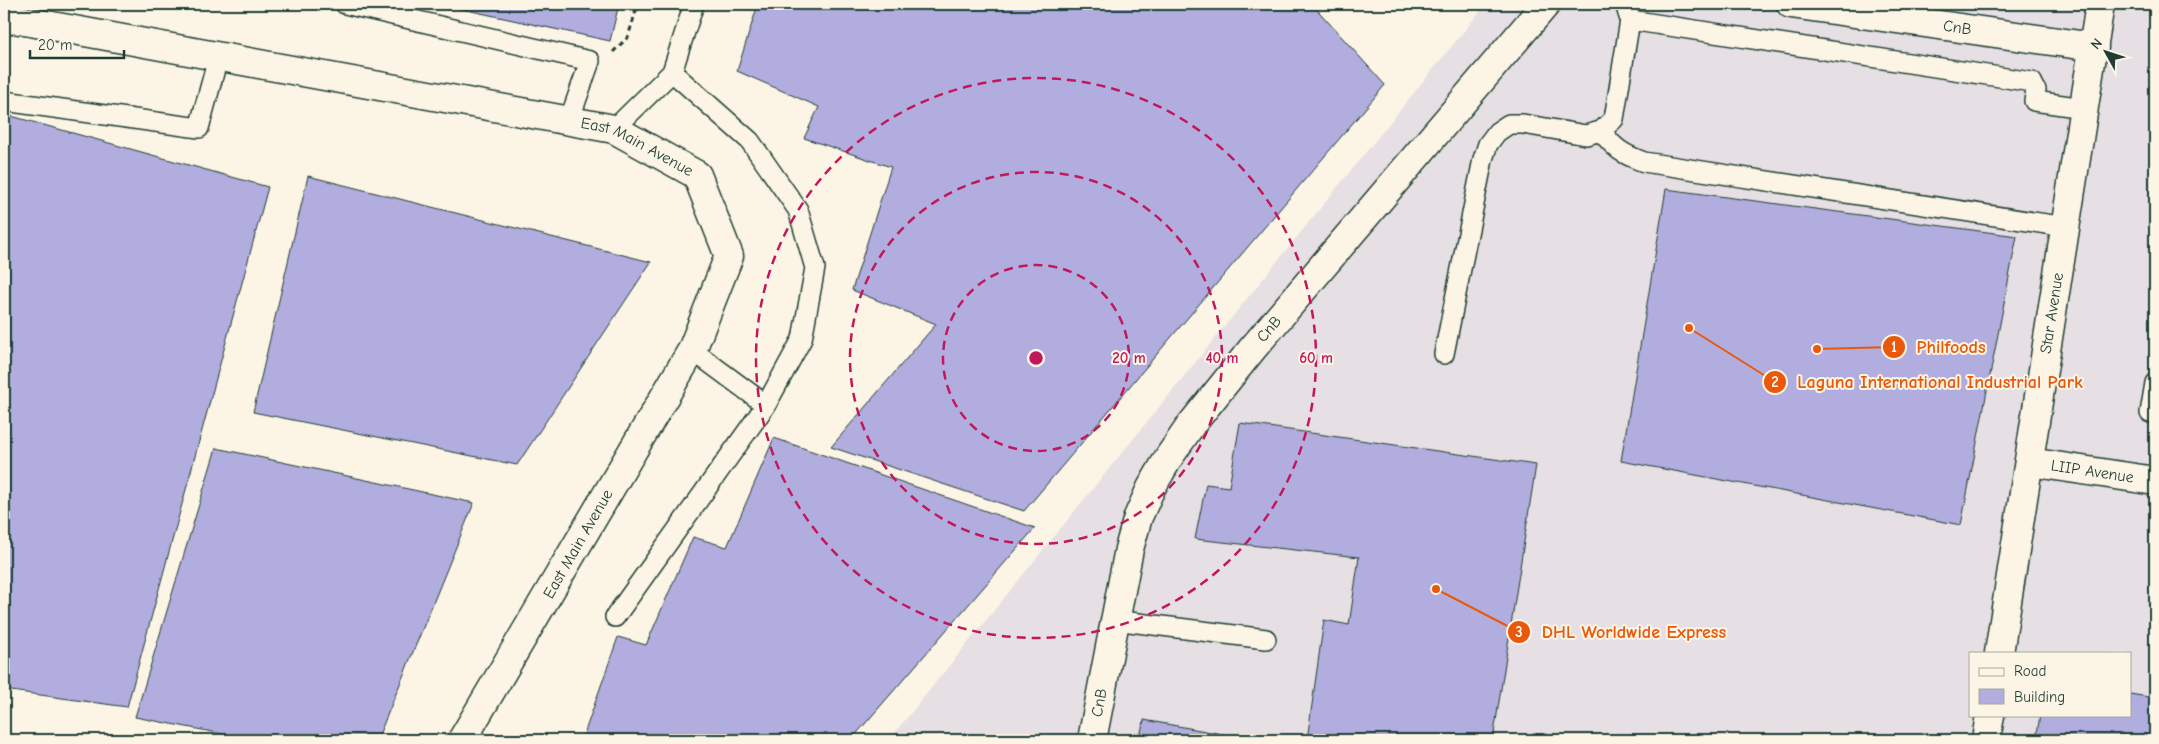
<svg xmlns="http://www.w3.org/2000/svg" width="2159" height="744" viewBox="0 0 2159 744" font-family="'Comic Neue',sans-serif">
  <rect width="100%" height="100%" fill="#fcf5e5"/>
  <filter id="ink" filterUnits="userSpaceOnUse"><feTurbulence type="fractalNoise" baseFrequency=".02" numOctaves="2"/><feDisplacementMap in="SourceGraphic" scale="10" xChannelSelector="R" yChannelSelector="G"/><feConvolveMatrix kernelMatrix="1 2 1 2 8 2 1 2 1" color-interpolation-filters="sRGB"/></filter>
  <g filter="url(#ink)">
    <!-- built -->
    <path fill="#e6dfe3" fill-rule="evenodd" d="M1486,4h669v736h-1266zM1970,653h160v62h-160z"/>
    <!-- building -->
    <path fill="#b1adde" stroke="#1f3d34" d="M439,4h180l-9,37z
      M758,4h554l73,81 -361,426 -193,-64 105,-123 -84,-34 39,-123 -87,-29 15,-31 -82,-36z
      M4,114l264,73 -141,520 -123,-17z
      M308,176l343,86 -134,203 -264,-53z
      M1666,189l351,47 -56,289 -340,-64z
      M1240,423l296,42 -43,275h-186l17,-120 25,5 10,-68 -164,-18 11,-55 23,3z
      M774,438l261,90 -184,212h-269l36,-103 28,8 47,-108 34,10z
      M216,448l258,55 -97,237h-123l-119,-23z
      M2130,694l25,4v42h-119l4,-25h90z
      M1144,720l112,20h-117z"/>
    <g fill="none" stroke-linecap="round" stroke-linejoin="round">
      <defs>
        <path id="service" d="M345,4l245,57 -21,60
          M1630,20l402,62 4,8 -2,11 50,7
          M4,101l195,27 19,-70
          M614,129l58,-57
          M1601,131c14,18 21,23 43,31l422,65
          M692,350l74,55 36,-66 13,-71 -17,-58 -48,-69 -78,-69 22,-68
          M1444,354l39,-195 5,-15 9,-12 12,-8h14l63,11 15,-4 13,-12 16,-99 -5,-16
          M2155,383l-5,30 5,1
          M615,617l151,-212
          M1114,620l152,19"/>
        <g id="minor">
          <path id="s1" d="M1791,4l303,43"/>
          <path id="s2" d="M4,21l10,-2 600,110 83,46 32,81 -37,94 -230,390"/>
          <path id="s3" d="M2029,462l126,19"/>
          <path id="s4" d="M1999,653l101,-649"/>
          <path id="s5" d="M1092,740l37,-191 9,-32 13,-29 18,-31 22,-32 62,-77 293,-344"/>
          <path d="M1986,740l4,-25"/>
        </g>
      </defs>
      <!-- service casing -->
      <use href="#service" stroke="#1f3d34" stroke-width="22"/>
      <!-- minor casing -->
      <use href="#minor" stroke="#1f3d34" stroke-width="31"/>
      <!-- path -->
      <path stroke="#1f3d34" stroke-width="3" stroke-dasharray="5 4" stroke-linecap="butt" d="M613,52l15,-15 10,-33"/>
      <!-- service -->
      <use href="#service" stroke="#fcf5e5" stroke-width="19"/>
      <!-- minor -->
      <use href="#minor" stroke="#fcf5e5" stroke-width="28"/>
    </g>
  </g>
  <!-- distance rings -->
  <g fill="none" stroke="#c2185b" stroke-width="2.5" stroke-dasharray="9 6">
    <circle cx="1036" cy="358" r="93"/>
    <circle cx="1036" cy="358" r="186"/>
    <circle cx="1036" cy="358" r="280"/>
  </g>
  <g text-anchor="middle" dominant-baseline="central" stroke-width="4" stroke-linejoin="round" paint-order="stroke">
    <!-- street labels -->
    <g font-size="16" fill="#1f3d34" stroke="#fcf5e5">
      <text stroke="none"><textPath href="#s1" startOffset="168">CnB</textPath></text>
      <text stroke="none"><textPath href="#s2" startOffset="648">East Main Avenue</textPath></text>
      <text stroke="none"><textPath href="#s4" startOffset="344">Star Avenue</textPath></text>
      <text stroke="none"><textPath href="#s5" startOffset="458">CnB</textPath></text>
      <text stroke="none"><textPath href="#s3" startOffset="64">LIIP Avenue</textPath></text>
      <text transform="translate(578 544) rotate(-60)">East Main Avenue</text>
      <text stroke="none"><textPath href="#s5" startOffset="38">CnB</textPath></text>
    </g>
  </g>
  <circle cx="1036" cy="358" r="8" fill="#c2185b" stroke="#fcf5e5" stroke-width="2.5"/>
  <g font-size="15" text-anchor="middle" font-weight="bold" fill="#c2185b" stroke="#fcf5e5" stroke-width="4" stroke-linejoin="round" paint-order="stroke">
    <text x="1129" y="363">20 m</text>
    <text x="1222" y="363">40 m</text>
    <text x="1316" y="363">60 m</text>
  </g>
  <!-- callouts -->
  <path fill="none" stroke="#e8590c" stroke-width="2" d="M1817 349L1894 347M1689 328L1775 382M1436 589L1519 632"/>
  <g fill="#e8590c" stroke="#fcf5e5" stroke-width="2">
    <circle cx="1817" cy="349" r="5"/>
    <circle cx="1689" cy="328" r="5"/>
    <circle cx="1436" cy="589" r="5"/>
    <circle cx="1894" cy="347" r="12"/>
    <circle cx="1775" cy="382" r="12"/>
    <circle cx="1519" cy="632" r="12"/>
  </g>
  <g font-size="15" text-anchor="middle" font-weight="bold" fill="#fff">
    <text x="1894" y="352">1</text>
    <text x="1775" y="387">2</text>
    <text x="1519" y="637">3</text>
  </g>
  <g font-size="18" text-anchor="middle" font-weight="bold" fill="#e8590c" stroke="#fcf5e5" stroke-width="4" stroke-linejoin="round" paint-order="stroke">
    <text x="1951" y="353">Philfoods</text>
    <text x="1940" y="388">Laguna International Industrial Park</text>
    <text x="1634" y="638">DHL Worldwide Express</text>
  </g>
  <!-- margin -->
  <rect width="2159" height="744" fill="none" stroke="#fcf5e5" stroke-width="20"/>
  <rect x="10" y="10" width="2139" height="724" fill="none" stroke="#1f3d34" stroke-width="2" filter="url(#ink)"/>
  <!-- legend -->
  <rect x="1969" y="652" width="162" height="65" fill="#fcf5e5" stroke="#a4ab9e"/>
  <rect x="1979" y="668" width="25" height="8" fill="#fcf5e5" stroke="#a4ab9e"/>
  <text x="2014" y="676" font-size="15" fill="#1f3d34">Road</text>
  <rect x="1979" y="689" width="25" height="15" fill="#b1adde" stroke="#a4ab9e"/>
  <text x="2014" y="702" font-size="15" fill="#1f3d34">Building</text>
  <!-- north arrow -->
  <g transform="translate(2106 52) rotate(310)" stroke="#fcf5e5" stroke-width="4" paint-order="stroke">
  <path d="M0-4L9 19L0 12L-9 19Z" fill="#1f3d34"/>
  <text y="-8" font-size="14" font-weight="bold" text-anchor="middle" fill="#1f3d34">N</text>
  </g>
  <!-- scale -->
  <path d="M30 50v8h94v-8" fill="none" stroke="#1f3d34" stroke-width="2.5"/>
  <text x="38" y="50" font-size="15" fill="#1f3d34" stroke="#fcf5e5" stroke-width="4" paint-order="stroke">20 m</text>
</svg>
